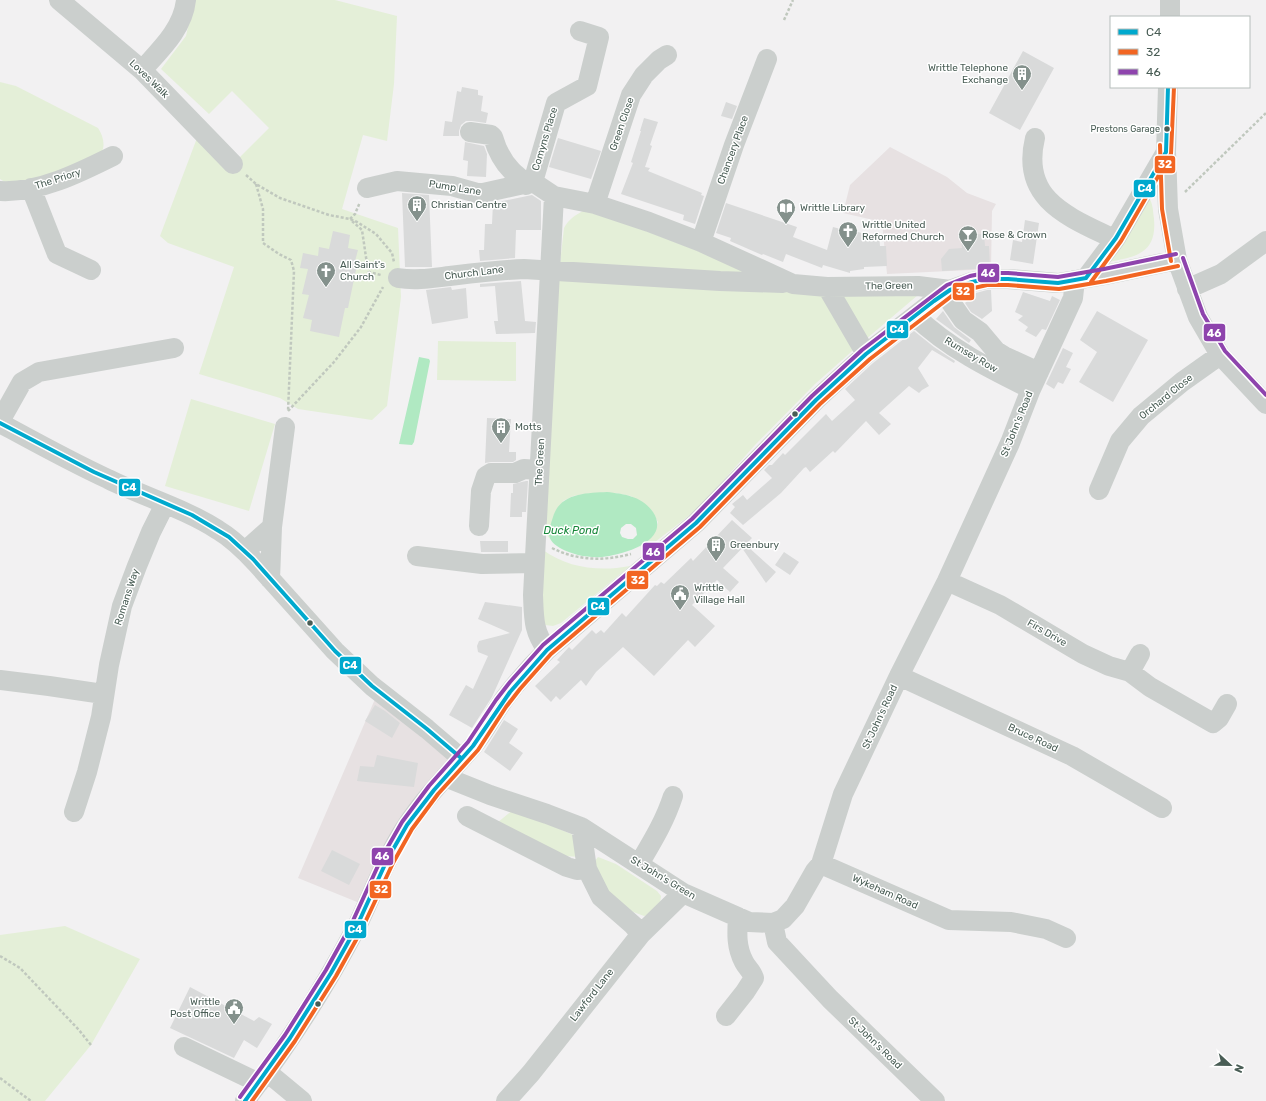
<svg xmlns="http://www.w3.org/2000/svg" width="1266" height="1101" viewBox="0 0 1266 1101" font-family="Rubik,sans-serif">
  <rect width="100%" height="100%" fill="#f2f1f2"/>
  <!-- commercial -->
  <path fill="#e7e1e2" d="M890,147l57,30 20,16 29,11 -4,7 -1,58 -104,5 -5,-52 -39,-9 7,-28z
    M375,699l76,60 -89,145 -64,-26z"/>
  <!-- green -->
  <path fill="#e4efd8" d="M194,0h141l62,16 -3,68 -7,57 -24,-6 -21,74 56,19 3,69 -14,109 -15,14 -74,-11 -18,-11 -81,-24 35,-107 -66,-24 -8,-7 37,-98 32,30 40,-40 -37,-37 -23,23 -48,-45 25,-33z
    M0,82l16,4 82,42c6,9 9,22 -1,30 -17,13 -67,21 -89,26l-8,-5z
    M1149,198c4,5 4,14 5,21 3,34 -18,38 -46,43z
    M585,210l9,1 164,63 160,21 -60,51 -43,38 -60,61 -56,63 -44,34 -19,6 5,-2 13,-12 3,-7 1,-5 -6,-11 -21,-15 -15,-3 -32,1 -11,2 -10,5 -14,32 1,6 -7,-8 14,-241 7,-62c5,-9 11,-13 21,-18z
    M438,341l78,1v39l-79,-1z
    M191,399l84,25 -26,87 -84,-25z
    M543,550c25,18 56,22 87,16l-69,57 -8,3 -8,-1 -2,-3z
    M514,809l66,29 1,19 -17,-1 -67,-33z
    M598,857l18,7 41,27 4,5 -1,7 -6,10 -10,3 -16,-6 -21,-19 -13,-29z
    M65,926l75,33 -49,86 -46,56h-45v-166z"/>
  <!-- water -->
  <path fill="#b0e9c2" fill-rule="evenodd" d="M419,357l10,2 1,2 -16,81 -2,3 -13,-1z
    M607,492c17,2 35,4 46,20 19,29 -30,43 -51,45 -14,1 -29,-2 -42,-9 -5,-3 -10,-7 -11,-13 0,-6 2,-12 4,-18 7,-24 33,-24 54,-25zM626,524h5l5,4 1,7 -4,4h-5l-6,-2 -2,-4 1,-5z"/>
  <!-- building -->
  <path fill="#d9dada" d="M1023,51l31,17 -34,62 -31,-17z
    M462,87l16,3v5l5,1 -2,15 7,2 -2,10 -14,-2h-6l-5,4 -2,6v5h-16l2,-15 7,1 5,-31 4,1z
    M726,102l11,4 -5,13 -11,-3z
    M644,118l14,4 -8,23 2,1 -7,21 5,1 -2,3 54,22 -1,2 3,1 -9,28 -12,-4 1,-5 -63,-21 12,-31 -2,-1 10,-31h-1z
    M558,138l43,13 -10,28 -42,-12z
    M465,142l19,4 3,8 -1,23 -19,-1 1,-15 -5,-1z
    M402,193l27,2 3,72h-27z
    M532,195l9,6v29h-25l-1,28 -35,3 -1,-11h5l1,-26h7l1,-21z
    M726,203l71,24 -4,10 34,13 6,-23 11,3v-2l21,6h14l1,12h6l1,20 -23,1v2l-14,2v2l-27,-8 -1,3 -36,-14 -3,8 -20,-8 -1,1 -32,-14 1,-3 -15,-5z
    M1025,220l14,3 -6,41 -23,-4 3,-20 9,2z
    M333,231l17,4 -2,13 10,2 -4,15h3l-9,43h-3l-6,29 -29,-6 2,-11 -9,-2 6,-23 -7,-1 6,-25 -8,-1 3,-15 15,3 1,-9 10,2z
    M984,234l1,12h4l1,22 -48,3 -1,-12 8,-10 13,-1 -1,-13z
    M521,281l4,40 11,1 -1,11 -39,1 -2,-13h4l-3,-35 -15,1v-3z
    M451,287l1,3 14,-2 2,30 -36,6 -6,-34z
    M987,290h4l1,21 -10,8 -11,-7 -6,-9 11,-10z
    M1023,292l27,9 2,-5 8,4 -14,30 -4,-1 -6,8 -11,-6 3,-4 -10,-7 5,-4 -8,-4z
    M943,311l11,16 17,13 -2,3 -33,-24z
    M1097,311l51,29 -35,62 -34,-20 18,-30 -17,-12z
    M914,331l20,16 21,14 -1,2 -22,-13 -14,18 11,18 -7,4 -3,3 -10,-7 -30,27 12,11 -12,11 -13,-14 -31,32 -2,-2 -23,21 -4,-5 -2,1 -23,25 -38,32 -13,-12 5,-6 -3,-3 11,-9 4,5 25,-22 -8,-8 5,-5h3l11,-12 2,2 41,-41 6,7 23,-21 -10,-11 28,-26z
    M1063,348l10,5 -7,14 5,2 -8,15 -5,-2 -4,7 -8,-5z
    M487,418l24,1 -2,33h7v8l-3,2h-22l-6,1z
    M526,481h2l-2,31h-4v5h-12l1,-24h2v-9z
    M732,520l20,18 -29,30 16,14 -9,10 -13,-12 -25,25 23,21 -20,21 -7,-7 -34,36 -31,-29 -27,25 -10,14 -5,-6 -21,20 -4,-4 -5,6 -16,-16 25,-24 -3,-2 12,-13 3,3 20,-20 4,4 5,-4 3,3 18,-20 4,4 29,-32 2,1 4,-4 3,2 27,-26 2,3z
    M480,541h28v11h-27z
    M746,545l30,27 -10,11 -24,-35z
    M784,552l15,10 -9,13 -15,-10z
    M485,602l37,5v23l-30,67 -20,31 -23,-13 17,-30 7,4 15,-33 -10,-4 -1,-6 2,-5 31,-8 -32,-14z
    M375,705l10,6 15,12 -8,15 -27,-17z
    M504,720l14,9 -9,14 14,10 -13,18 -26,-19z
    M377,755l41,8 -4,24 -57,-6 3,-15 14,1z
    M332,850l28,14 -11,21 -28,-14z
    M190,987l64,34 5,-4 13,7 -15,24 -13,-8 -10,18 -64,-30z"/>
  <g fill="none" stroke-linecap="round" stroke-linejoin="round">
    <!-- path -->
    <path stroke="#c0c8be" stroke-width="2.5" stroke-dasharray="3 2" stroke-linecap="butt" d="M784,20l9,-20
      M246,175l10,9 24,14 49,17 21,4 7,3 19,12 16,19 2,9
      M256,184l7,25v34l16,11 12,6 3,11 -6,140
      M1185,192l81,-79
      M350,219l5,-5 5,-12
      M352,221l10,9 5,34 2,8 12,3
      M288,411l46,-49 27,-35 22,-40
      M552,548c26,13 52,13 79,6
      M0,956l20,12 59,62 12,15
      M0,1078l31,23"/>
    <!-- minor -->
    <path stroke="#cbcfcd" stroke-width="20" d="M59,0l83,70 91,94
      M1170,17v-17
      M580,31l19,6 -12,49 -31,17 -23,79 21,14 41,8 54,18 52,20 92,42 34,3 91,-1 32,4
      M142,70c18,-20 41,-41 44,-70
      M1168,87l-2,65 2,57 9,51 21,57 22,38 46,49
      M470,132l21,3 2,2c4,14 9,24 19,34 5,5 10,8 14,14
      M1035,138c-15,62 34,79 79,101
      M31,188l26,66 34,16
      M367,188l30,-7 55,5 25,7h6l50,-11
      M0,191c39,2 79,-18 113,-35
      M595,204l36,-109 13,-20 15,-15 8,-5
      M701,242l33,-97 33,-86
      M398,278c18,3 35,0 52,-2 25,-3 49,-6 74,-7l196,12 63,2
      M1086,278l30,-40 50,-86
      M827,287l39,67
      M1187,289l34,-15 45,-33
      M945,294l18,26 17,12 16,19 8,5 35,16
      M915,316c33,32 75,53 116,73
      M0,421l22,-39 17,-10 135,-24
      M0,423c35,19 71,39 108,56 36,18 76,29 110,51 15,9 28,22 39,34l78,87 37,35 55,43 34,29
      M1099,490l21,-49 21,-25 41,-34 38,-27
      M479,526l2,-35 5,-15 5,-3h24l9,-4 15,1
      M245,551l27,-24 13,-100
      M417,556l65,8 52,-1
      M270,579l2,-52
      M947,581l53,24 83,49 26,12 21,6 10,-18
      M547,650c-14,-19 -13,-32 -14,-55l21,-399
      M1130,672l20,15 63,36 6,-5 8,-14
      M899,676l173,80 90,52
      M0,680l49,6 54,8
      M445,777l45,18 57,19 34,13 102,66 66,29 24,1 10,-4 12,-13 20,-35 6,-7 22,-70 56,-118 48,-95 63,-138 21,-54 42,-91 2,-18
      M74,812l13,-40 14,-55 8,-52 13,-59 15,-40 14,-34 14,-28
      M467,816l100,51 10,3 10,-1
      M581,827l6,42 14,28 32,28 8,9
      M639,864c13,-22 26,-43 34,-68
      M821,864l128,56 62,2 35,7 20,9
      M773,923l4,19 53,57 105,102
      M726,1016l19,-24 9,-14c-2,-7 -7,-10 -10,-16 -8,-15 -7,-29 -6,-45
      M184,1047l75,36
      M267,1072l35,29
      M245,1101c42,-55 79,-112 111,-173 15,-30 26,-61 43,-90 20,-35 48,-62 74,-92 12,-15 21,-33 32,-48 13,-17 27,-33 42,-48l149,-127 120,-123 50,-46 68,-53 16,-11 22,-8 14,-3h22l50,4 47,-8 72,-15
      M506,1101l25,-28 110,-139 42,-41"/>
    <defs>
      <path id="bus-1" d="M1086,278l30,-40 50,-86 2,-65
        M0,423l94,49 98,43 37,22 24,22 82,92 37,35 55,43 34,29
        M245,1101l45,-63 41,-65 25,-45 31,-68 20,-35 27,-35 39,-44 37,-54 37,-42 149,-127 120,-123 50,-46 68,-53 16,-11 22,-8 14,-3h22l50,4 28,-5"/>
      <path id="bus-2" d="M1160,145l2,64 9,52
        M1091,282l30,-41 50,-87 3,-67
        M252,1101l43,-60 41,-65 25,-45 32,-68 19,-34 26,-35 40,-44 28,-43 14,-18 31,-35 149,-127 120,-123 50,-45 83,-64 21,-7 13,-3h21l51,4 47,-8 72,-15"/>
      <path id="bus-3" d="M1183,258l20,56 22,37 41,44
        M240,1097l45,-62 41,-65 25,-45 31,-68 20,-35 27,-36 39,-44 28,-42 14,-18 33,-37 149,-126 120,-123 50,-46 85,-65 23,-9 15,-3h23l50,4 46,-8 72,-15"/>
    </defs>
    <!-- bus-1 casing -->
    <use href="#bus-1" stroke="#fff" stroke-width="7"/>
    <!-- bus-2 casing -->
    <use href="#bus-2" stroke="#fff" stroke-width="7"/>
    <!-- bus-3 casing -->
    <use href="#bus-3" stroke="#fff" stroke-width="7"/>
    <!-- bus-1 -->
    <use href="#bus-1" stroke="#00a9ce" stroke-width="4"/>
    <!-- bus-2 -->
    <use href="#bus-2" stroke="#f26522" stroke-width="4"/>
    <!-- bus-3 -->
    <use href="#bus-3" stroke="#8e44ad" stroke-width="4"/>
  </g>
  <!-- icons -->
  <defs>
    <symbol id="building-pin" viewBox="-11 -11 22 30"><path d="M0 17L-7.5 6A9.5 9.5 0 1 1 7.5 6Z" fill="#84918c" stroke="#fff"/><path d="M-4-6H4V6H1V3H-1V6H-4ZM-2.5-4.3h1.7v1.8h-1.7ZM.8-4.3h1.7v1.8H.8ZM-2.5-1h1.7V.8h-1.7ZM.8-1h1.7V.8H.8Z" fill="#fff"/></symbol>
    <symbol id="library-pin" viewBox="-11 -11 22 30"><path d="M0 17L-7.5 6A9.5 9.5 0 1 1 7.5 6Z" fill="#84918c" stroke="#fff"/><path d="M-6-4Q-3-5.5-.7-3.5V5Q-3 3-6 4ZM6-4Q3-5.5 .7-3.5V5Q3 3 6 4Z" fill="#fff"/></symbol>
    <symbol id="church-pin" viewBox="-11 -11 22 30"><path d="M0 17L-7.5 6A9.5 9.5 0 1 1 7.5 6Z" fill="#84918c" stroke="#fff"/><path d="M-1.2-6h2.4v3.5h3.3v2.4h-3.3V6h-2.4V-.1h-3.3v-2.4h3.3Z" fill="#fff"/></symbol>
    <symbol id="bar-pin" viewBox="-11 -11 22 30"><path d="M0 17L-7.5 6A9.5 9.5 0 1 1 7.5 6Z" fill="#84918c" stroke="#fff"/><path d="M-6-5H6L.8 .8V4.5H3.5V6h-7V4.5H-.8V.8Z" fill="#fff"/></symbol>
    <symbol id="civic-pin" viewBox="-11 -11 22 30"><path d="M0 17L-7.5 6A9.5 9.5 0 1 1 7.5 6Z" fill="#84918c" stroke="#fff"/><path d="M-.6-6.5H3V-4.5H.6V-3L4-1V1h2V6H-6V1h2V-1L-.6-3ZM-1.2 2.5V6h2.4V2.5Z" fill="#fff"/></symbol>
  </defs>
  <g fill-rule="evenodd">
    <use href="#building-pin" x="1011" y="63" width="22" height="30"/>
    <use href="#building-pin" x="406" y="194" width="22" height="30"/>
    <use href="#library-pin" x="775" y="197" width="22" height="30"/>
    <use href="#church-pin" x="837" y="220" width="22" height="30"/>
    <use href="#bar-pin" x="957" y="224" width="22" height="30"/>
    <use href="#church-pin" x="315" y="260" width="22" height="30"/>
    <use href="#building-pin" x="490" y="416" width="22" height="30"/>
    <use href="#building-pin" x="705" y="534" width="22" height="30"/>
    <use href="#civic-pin" x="669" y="583" width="22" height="30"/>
    <use href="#civic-pin" x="223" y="997" width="22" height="30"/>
  </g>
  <!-- markers -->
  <g fill="#495d55" stroke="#fff" stroke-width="1.5">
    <circle cx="1167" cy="129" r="3.5"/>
    <circle cx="795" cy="414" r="3.5"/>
    <circle cx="310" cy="623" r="3.5"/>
    <circle cx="318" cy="1004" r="3.5"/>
  </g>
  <g text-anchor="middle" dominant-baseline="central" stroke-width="3" stroke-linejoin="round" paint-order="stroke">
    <!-- bus labels -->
    <g font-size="9" fill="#495d55" stroke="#fff" text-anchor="end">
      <text x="1160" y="129">Prestons Garage</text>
    </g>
    <!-- poi labels -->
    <g font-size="10" fill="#495d55" stroke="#fff" text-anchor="start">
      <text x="1008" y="68" text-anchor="end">Writtle Telephone<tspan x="1008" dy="12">Exchange</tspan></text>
      <text x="431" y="205">Christian Centre</text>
      <text x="800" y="208">Writtle Library</text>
      <text x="862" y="225">Writtle United<tspan x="862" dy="12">Reformed Church</tspan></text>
      <text x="982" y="235">Rose &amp; Crown</text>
      <text x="340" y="265">All Saint's<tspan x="340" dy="12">Church</tspan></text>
      <text x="515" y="427">Motts</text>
      <text x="730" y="545">Greenbury</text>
      <text x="694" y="588">Writtle<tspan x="694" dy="12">Village Hall</tspan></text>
      <text x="220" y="1002" text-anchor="end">Writtle<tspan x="220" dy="12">Post Office</tspan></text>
    </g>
    <!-- street labels -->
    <g font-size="10" fill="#495d55" stroke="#fff">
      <text transform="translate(149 79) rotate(44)">Loves Walk</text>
      <text transform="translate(622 124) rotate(-71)">Green Close</text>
      <text transform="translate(545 139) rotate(-73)">Comyns Place</text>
      <text transform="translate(733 150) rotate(-70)">Chancery Place</text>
      <text transform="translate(58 179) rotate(-18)">The Priory</text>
      <text transform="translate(455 188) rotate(9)">Pump Lane</text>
      <text transform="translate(474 273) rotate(-7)">Church Lane</text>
      <text transform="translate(889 286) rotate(-1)">The Green</text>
      <text transform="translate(971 355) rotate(31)">Rumsey Row</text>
      <text transform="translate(1166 397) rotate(-39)">Orchard Close</text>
      <text transform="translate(1017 424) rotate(-68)">St John's Road</text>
      <text transform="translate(540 462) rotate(-87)">The Green</text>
      <text transform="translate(127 597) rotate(-72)">Romans Way</text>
      <text transform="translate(1047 633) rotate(30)">Firs Drive</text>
      <text transform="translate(880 717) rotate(-65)">St John's Road</text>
      <text transform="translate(1033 738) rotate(25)">Bruce Road</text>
      <text transform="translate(663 878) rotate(31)">St John's Green</text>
      <text transform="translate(885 892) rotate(24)">Wykeham Road</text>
      <text transform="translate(592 995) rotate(-52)">Lawford Lane</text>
      <text transform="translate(875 1043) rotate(44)">St John's Road</text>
    </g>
    <!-- water labels -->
    <g font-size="11" font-style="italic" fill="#158638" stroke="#fff">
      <text x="571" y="530">Duck Pond</text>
    </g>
  </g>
  <g stroke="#fff" stroke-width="1.5">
    <rect x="1154" y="155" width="22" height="19" rx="4" fill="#f26522"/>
    <rect x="1133" y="179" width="23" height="19" rx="4" fill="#00a9ce"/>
    <rect x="977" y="263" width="23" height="20" rx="4" fill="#8e44ad"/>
    <rect x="952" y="282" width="23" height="19" rx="4" fill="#f26522"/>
    <rect x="886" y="320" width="23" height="19" rx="4" fill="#00a9ce"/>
    <rect x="1203" y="323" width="23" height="19" rx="4" fill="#8e44ad"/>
    <rect x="118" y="478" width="23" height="19" rx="4" fill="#00a9ce"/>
    <rect x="642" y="542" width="23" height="19" rx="4" fill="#8e44ad"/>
    <rect x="626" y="570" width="23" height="20" rx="4" fill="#f26522"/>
    <rect x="587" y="597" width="23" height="19" rx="4" fill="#00a9ce"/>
    <rect x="339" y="656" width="23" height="19" rx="4" fill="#00a9ce"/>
    <rect x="371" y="847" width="23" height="19" rx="4" fill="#8e44ad"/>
    <rect x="369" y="880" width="23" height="19" rx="4" fill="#f26522"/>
    <rect x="344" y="920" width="23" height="19" rx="4" fill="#00a9ce"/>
  </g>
  <g font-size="11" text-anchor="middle" font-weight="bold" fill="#fff">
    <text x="1165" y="168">32</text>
    <text x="1145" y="192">C4</text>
    <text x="988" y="277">46</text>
    <text x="963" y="295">32</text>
    <text x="897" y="333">C4</text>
    <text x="1214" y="337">46</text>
    <text x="129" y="491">C4</text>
    <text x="653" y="556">46</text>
    <text x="638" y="584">32</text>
    <text x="598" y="610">C4</text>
    <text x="350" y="669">C4</text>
    <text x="382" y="860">46</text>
    <text x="381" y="893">32</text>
    <text x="355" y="933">C4</text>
  </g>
  <!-- legend -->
  <rect x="1110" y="16" width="140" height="72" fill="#ffffff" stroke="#b6bebb"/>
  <rect x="1118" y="29" width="20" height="6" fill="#00a9ce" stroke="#b6bebb"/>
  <text x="1146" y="36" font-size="12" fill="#495d55">C4</text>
  <rect x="1118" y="49" width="20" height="6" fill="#f26522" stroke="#b6bebb"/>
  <text x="1146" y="56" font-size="12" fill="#495d55">32</text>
  <rect x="1118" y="69" width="20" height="6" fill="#8e44ad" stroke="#b6bebb"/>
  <text x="1146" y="76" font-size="12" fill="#495d55">46</text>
  <!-- north arrow -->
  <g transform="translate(1230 1065) rotate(112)" stroke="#ffffff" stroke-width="3" paint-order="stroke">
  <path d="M0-3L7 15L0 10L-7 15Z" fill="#495d55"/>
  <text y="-6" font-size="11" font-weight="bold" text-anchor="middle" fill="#495d55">N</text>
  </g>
</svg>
